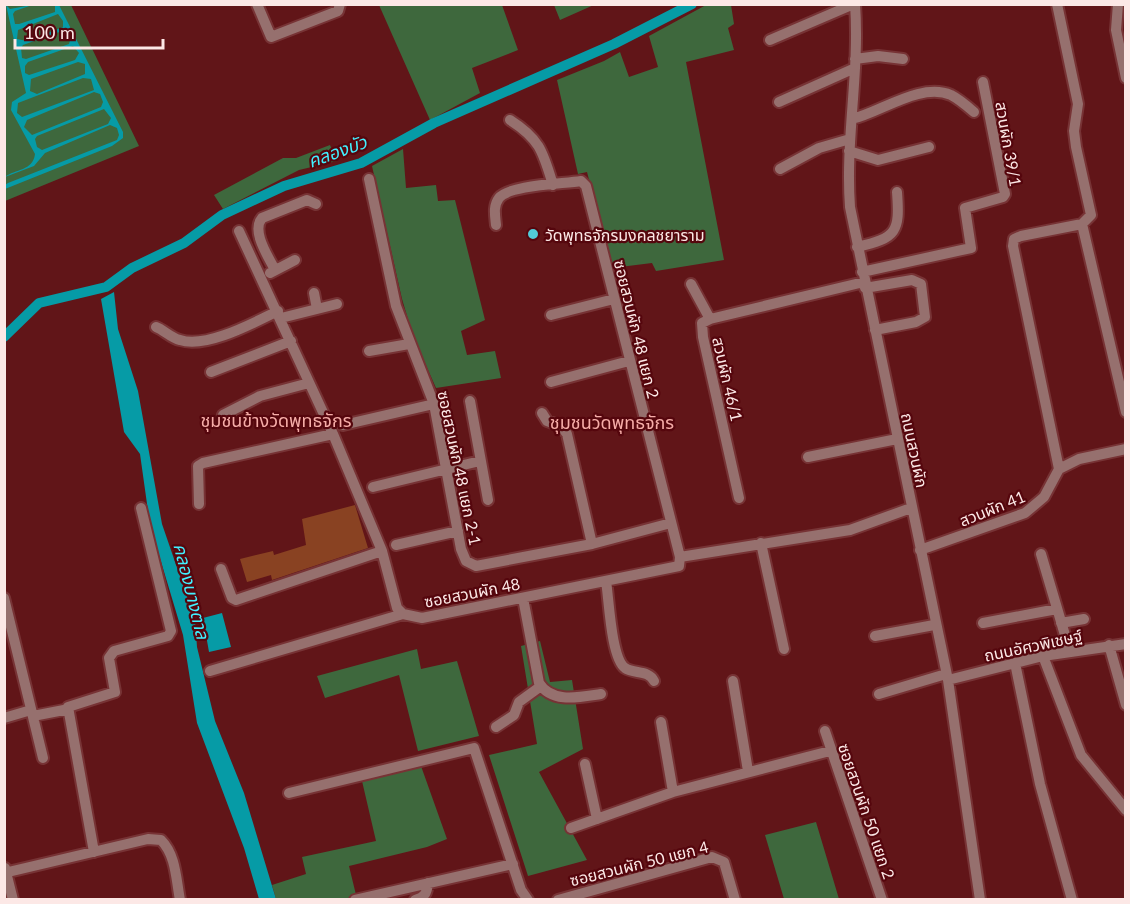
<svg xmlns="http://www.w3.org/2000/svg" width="1130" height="904" viewBox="0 0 1130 904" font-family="Lato,'Noto Sans Thai',sans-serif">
  <rect width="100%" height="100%" fill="#611518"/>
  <!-- green -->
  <path fill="#3e683d" d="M596,4l-36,16 -6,-15v-1z
    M5,5h66l68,141 -134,55z
    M379,5h123l16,45 -46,18 8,25 -50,27z
    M706,5h25l3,19 -6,4 6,22 -48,12 38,198 -68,11 -4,-8 -40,5 -25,-96 -9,2 -21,-94 47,-19 16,-9 9,25 29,-10 -9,-31z
    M330,145l7,16 -38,9 -76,39 -9,-14 69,-37h13z
    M403,149l3,39 30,-3 2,16 17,-1 30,120 -24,11 6,24 28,-4 6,27 -65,10 -23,-52 -11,-37 -30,-133z
    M540,641l10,41 22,-2 11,69 -44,23 48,88 -59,16 -39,-121 48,-11 -16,-98z
    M417,649l4,20 36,-8 22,75 -61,15 -19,-76 -74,23 -8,-22z
    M421,766l26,73 -20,8 -78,19 8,33h-81l-4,-14 34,-11 -4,-17 74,-16 -14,-60z
    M816,822l23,77h-55l-19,-64z"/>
  <!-- water -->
  <path fill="#069ba6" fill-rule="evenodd" d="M6,5l4,4 22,-4 -17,6 -2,3 2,10h4l36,-12v-7h4l64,127v6l-11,8 -107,43v-4l3,-2 109,-43 2,-5 -2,-7 -7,-3 -65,28 -11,13 -29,11c10,-8 28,-6 30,-23l-24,-44 1,-8 14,-9zM58,14l5,7v6l-36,14 -10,-2 1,-9zM65,30l6,7 -2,7 -43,15 -4,-1 -1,-10 2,-3zM73,46l6,7 -4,7 -46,15 -4,-2v-7l3,-4zM78,62l7,2v10l-48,20 -7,-3 1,-12zM83,78l8,1 3,11 -72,27 -5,-4 1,-10zM94,92l6,2 3,8 -2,5 -69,28 -8,-8 3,-7zM104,109l7,9 -3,6 -66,26 -5,-3 -2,-8 2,-3z
    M114,292l4,37 20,62 24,133 33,96 2,27 18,74 29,72 32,106h-17l-15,-51 -47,-125 -14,-88 -33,-110 -10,-71 -16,-22 -23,-133z
    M222,613l9,34 -22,5 -6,-34z"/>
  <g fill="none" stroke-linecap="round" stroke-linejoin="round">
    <!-- canal -->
    <path stroke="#069ba6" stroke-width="10" d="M4,337l35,-34 67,-16 26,-19 52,-25 38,-28 62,-29 77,-23 73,-40 180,-79 78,-40"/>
  </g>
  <!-- building -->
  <path fill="#894222" d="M355,505l13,43 -96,32 -1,-5 -24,7 -7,-23 33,-8 1,4 32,-10 -4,-26z"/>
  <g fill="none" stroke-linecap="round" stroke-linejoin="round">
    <defs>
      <path id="minor" d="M257,4l14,33 67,-26 2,-7
        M855,4c5,68 -10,136 -5,203l98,473 32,220
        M1057,4l21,100 -4,27 2,16 15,68 -9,9 -61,12 -7,3 -1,7 46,223
        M1118,4l-2,26 10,48
        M770,40l84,-36
        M855,59l23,-3 25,3
        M779,102l76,-34
        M852,119c29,-7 69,-37 99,-24 8,4 16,11 23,17
        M510,120c30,19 33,32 43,65
        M849,151l29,9 51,-13
        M780,169l39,-21 31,-9
        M369,179l27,127 38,98 27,145 5,12 10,5 116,-22 79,-21
        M1082,224l44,188
        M496,225c-1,-10 -3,-19 3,-27 10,-13 64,-14 82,-17l5,5 94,371
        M239,231l94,203 49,117 15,57 6,6 19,4 257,-52 1,-9 170,-27 61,-22
        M857,247c40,-9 43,-15 40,-55
        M275,270c-7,-14 -24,-39 -13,-52l45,-18 9,4
        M862,272l109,-24 -6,-40 38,-11 2,-3 -22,-112
        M270,273l25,-13
        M691,284l19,35
        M865,288l47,-8 9,4 4,33 -9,5 -41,8
        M314,293l3,16
        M551,315l63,-16
        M281,318l56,-14
        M156,327c8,3 15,11 24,13 26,9 75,-18 98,-29
        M369,351l40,-7
        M211,372l80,-31
        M551,382l78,-21
        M470,401l18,99
        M542,413l5,8 14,5 6,8 25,110
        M223,415l37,-19 49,-13
        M343,425l91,-21
        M808,457l89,-18
        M373,487l107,-26
        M739,498l-36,-161 -1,-14 8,-4 154,-37
        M199,504l-1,-38 5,-3 130,-29
        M761,543l23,106
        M396,545l62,-14
        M920,550l105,-37 19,-16 15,-28 20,-10 47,-10
        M1041,554l29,98
        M221,569l11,29 4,2 146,-49
        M606,581c3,18 5,77 19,87 9,6 24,2 29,13
        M4,598l39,160
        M523,598l16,85c13,21 41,14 62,11
        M983,623l74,-14
        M1061,623l23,-4
        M875,636l59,-11
        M1109,645l17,60
        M1043,656l38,99 45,55
        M1015,663l25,121 32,116
        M210,671l193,-57
        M948,680l95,-24 83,-12
        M733,681l15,90
        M879,694l67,-20
        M33,716l36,-7
        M4,718l27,-8
        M661,722l12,70
        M496,727l18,-12 5,-13 22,-16
        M825,731l57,169
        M585,764l12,55
        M289,793l185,-45 47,142 7,10
        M571,828l102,-36 157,-41
        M94,852l-26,-145 47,-15 -6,-34 5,-7 54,-15 3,-5 -30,-123
        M5,868l8,32
        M4,873l144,-34 13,1c15,15 15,39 19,60
        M355,900l158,-36
        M415,900c10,-3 12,-7 13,-17
        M558,900l154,-43 12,5 11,38"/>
    </defs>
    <!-- minor casing -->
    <use href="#minor" stroke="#773335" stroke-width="14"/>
    <!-- minor -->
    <use href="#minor" stroke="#96706e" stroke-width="10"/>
  </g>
  <!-- markers -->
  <circle fill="#52cbd7" stroke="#55060d" stroke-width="2" cx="533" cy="234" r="6"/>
  <g text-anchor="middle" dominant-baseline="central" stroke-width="4.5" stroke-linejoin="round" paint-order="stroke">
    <!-- street labels -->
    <g font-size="16" fill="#fce8e6" stroke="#55060d">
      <text transform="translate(1009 144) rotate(80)">สวนผัก 39/1</text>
      <text transform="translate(637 329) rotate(76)">ซอยสวนผัก 48 แยก 2</text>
      <text transform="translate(728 379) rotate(77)">สวนผัก 46/1</text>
      <text transform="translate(915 450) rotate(78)">ถนนสวนผัก</text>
      <text transform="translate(460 468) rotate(78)">ซอยสวนผัก 48 แยก 2-1</text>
      <text transform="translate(992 508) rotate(-22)">สวนผัก 41</text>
      <text transform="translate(472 592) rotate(-11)">ซอยสวนผัก 48</text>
      <text transform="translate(1033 645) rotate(-12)">ถนนอัศวพิเชษฐ์</text>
      <text transform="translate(867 811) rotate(71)">ซอยสวนผัก 50 แยก 2</text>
      <text transform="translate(639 863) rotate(-14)">ซอยสวนผัก 50 แยก 4</text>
    </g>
    <!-- poi labels -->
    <g font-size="16" fill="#fce8e6" stroke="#55060d" text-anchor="start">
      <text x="545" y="234">วัดพุทธจักรมงคลชยาราม</text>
    </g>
    <!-- water labels -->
    <g font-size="18" font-style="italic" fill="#42f0ff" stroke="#55060d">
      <text transform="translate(337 151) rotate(-20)">คลองบัว</text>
      <text transform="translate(192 591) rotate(76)">คลองบางตาล</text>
    </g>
    <!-- neighbourhood labels -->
    <g font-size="18" fill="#f6ada8" stroke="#55060d">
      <text x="276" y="420">ชุมชนข้างวัดพุทธจักร</text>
      <text x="612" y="422">ชุมชนวัดพุทธจักร</text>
    </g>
  </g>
  <!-- border -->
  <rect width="1130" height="904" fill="none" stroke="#fce8e6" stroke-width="12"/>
  <!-- scale -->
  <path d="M15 39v9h148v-9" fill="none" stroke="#fce8e6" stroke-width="3"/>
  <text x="24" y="39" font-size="18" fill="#fce8e6" stroke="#55060d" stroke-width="4.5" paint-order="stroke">100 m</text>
</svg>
